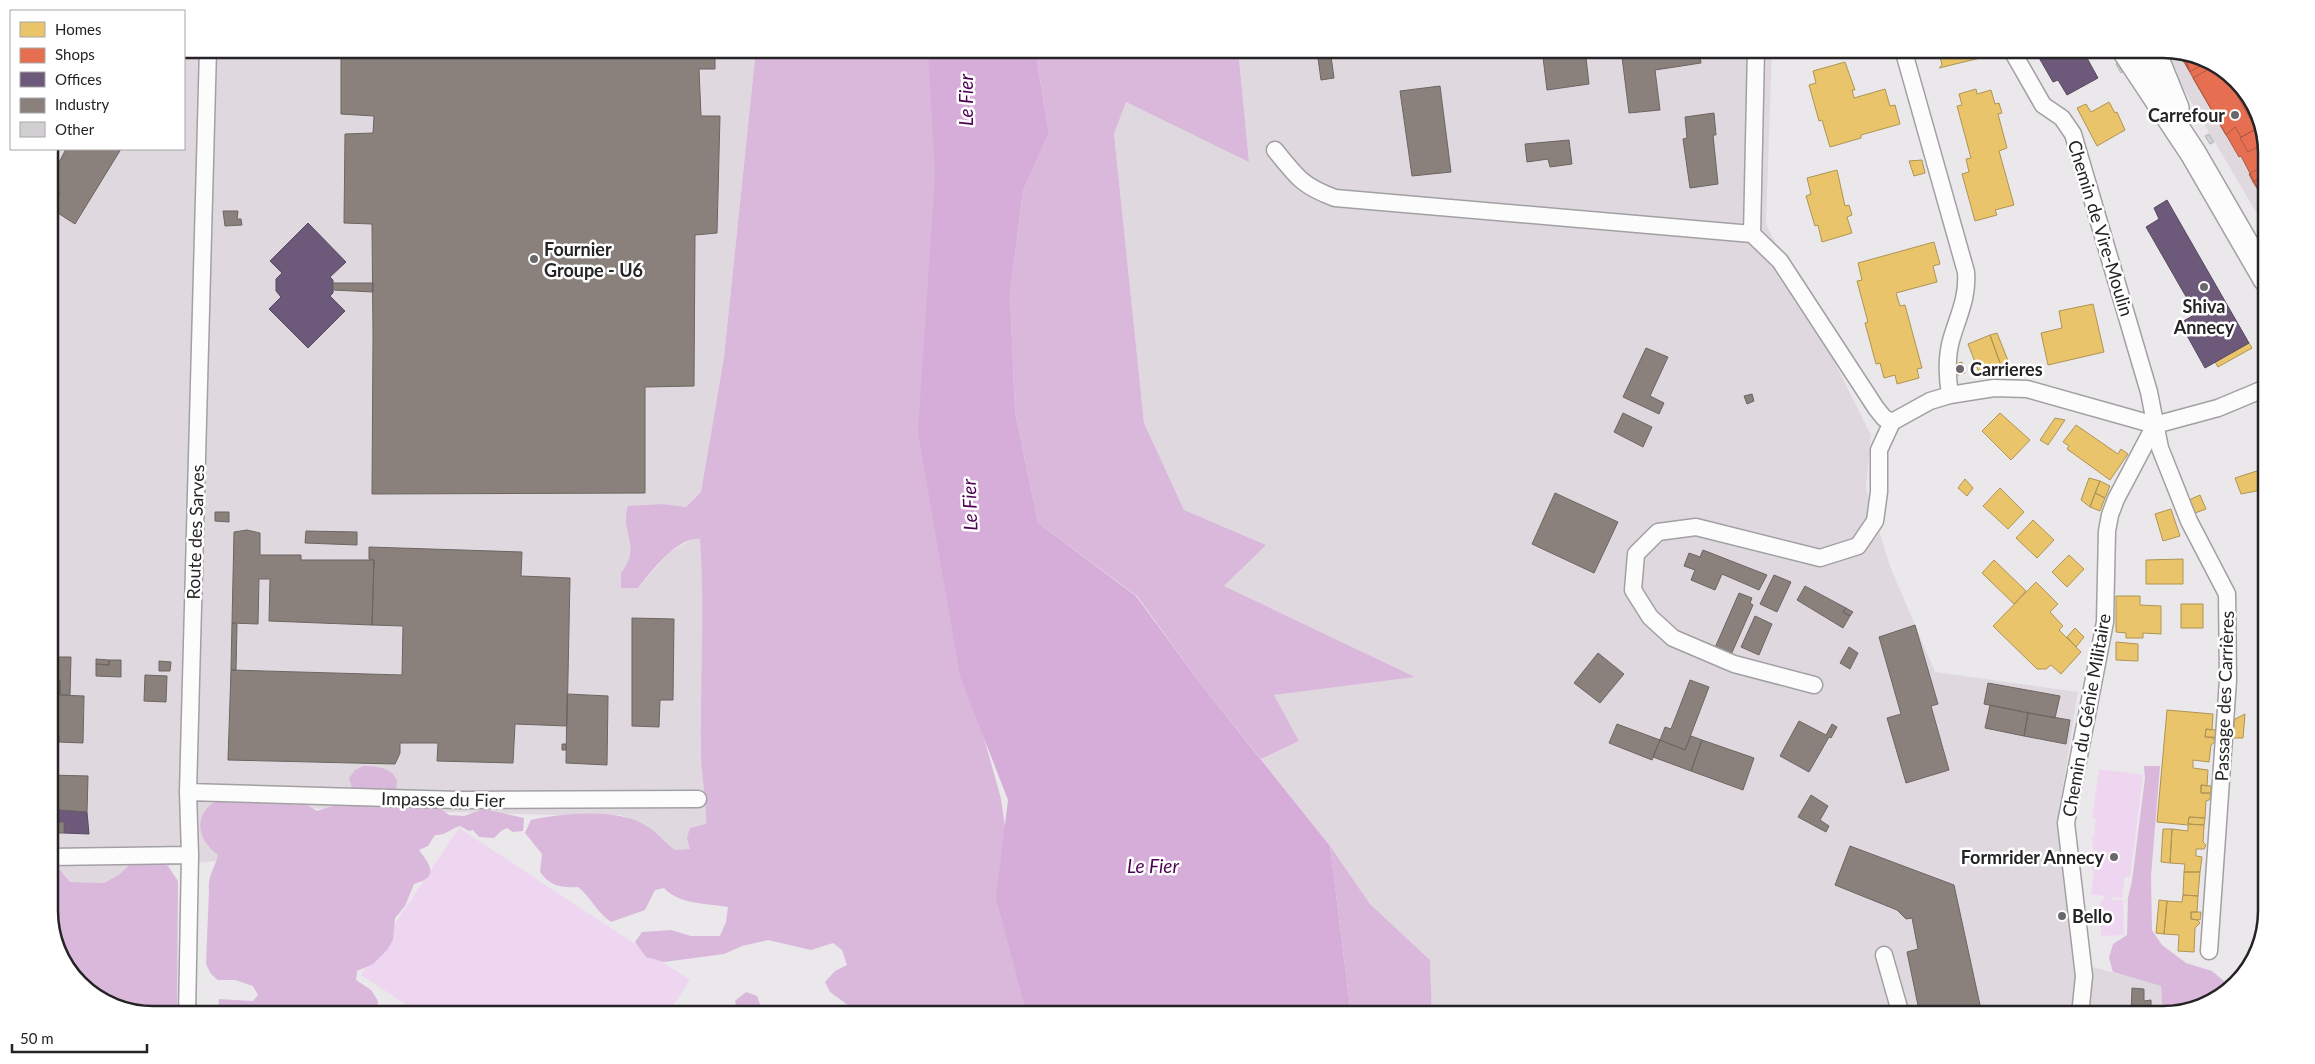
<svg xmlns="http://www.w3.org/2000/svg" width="2315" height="1064" viewBox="0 0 2315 1064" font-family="Lato,sans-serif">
  <rect width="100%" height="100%" fill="#eae8ea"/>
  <!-- built -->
  <path fill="#dfd9df" d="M184,49h572l-32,308 -23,135 -15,15 -23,-3 -38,13 7,32 -3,13 -8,11 17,15 31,-35 25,-15 6,1 4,50 -3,165 6,50 -1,20 -15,25 -16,1 -29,-25 -25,-10h-69l-324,-9 -3,54 -57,6 -19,-7 -18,4 -11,11 -16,9 -34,-1 -10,-12 -11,-1v-720h135z
    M1238,49h534l-6,175 105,211 -5,53 24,78 45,106 143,20 -20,125 20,146 84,23v29h-730l-2,-55 -60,-56 -40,-58 -69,-87 38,-18 -25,-46 140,-18 -190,-91 41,-41 -81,-35 -40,-87 -30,-289 12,-32 123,59z
    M2160,49l43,8 46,38 17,51v83z"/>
  <!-- green -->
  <path fill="#efd6f0" d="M2099,769l44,6 -13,102h-5l-3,21 -9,-1 -1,3h11l1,35 -23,1 -1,-35h3l1,-5 -13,-2 3,-22 -4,-6 5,-4 1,-10 -3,-2v-7l-2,-4 3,-2 2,-18 -4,-1z
    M459,828l231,152 -23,35h-245l-61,-40z"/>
  <!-- forest -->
  <path fill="#dab8dc" d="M756,49h177l50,685 18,65 28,190 -5,26h-179l7,-7 -22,-16 -5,-10 10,-11 12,-6 -5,-15 -9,-7 -22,7 -43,-10 -26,6 -18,8 -60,8 -18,-5 -11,-15 7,-10 29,-2 20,6h29l6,-14 2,-15c-22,-4 -48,-2 -64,-19l-9,2 -10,20 -34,12c-15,-10 -19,-24 -33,-35 -17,1 -28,-1 -38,-15l2,-18 -17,-21 6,-13c30,-7 87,-12 114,5 10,5 20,18 30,25l15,-1 -3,-11 3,-10 16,-4c1,-25 -5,-48 -5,-72 -1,-71 4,-142 -1,-213 -22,-3 -50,34 -62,49h-17v-15c22,-29 -2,-39 7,-67l35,-2 23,3 15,-15 23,-135z
    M1035,49h203l11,113 -123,-60 -12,32 30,289 40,87 82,35 -42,41 191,91 -141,18 25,46 -38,18 -58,-72 -66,-91 -99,-73 -23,-111 -5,-120 13,-101 26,-58z
    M363,766c10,0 29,1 33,13 2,3 0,9 0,12l43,16 10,8 15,1 20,-7 40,9 -1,13 -10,1 -6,-4 -6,3 -7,7 -15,-1 -6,-7 -4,1 -9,-5c-11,3 -12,9 -25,9l-7,11 -9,4c11,15 21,27 -5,34l-9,22 -10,12 -2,22 -6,10 -14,14 -16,7 -1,9 15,10 7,11 -1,10 -6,4h-153l1,-16 34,2 5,-6 -5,-9 -18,-6h-17l-7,-6 -5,-10 3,-74c-2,-13 6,-22 9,-35 -24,-18 -25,-45 5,-57h58l11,7h15l10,6 31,-10 6,-7 -5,-16 6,-8z
    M2144,766h16l-9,110 1,54 10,15 24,18 26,8 13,11 2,8 -7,8 -57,17 -2,-29 -48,-14 -4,-14 4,-14 14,-9 1,-37 4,-17 13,-103z
    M1330,846l40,58 60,56 2,55h-81z
    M149,859l19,7 10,15 -1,134h-25l-40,-8 -42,-33 -21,-55v-50l11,1 10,12 34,1 16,-9 11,-11z
    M746,992l11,4 4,11 -5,8h-18l-3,-14z"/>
  <!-- water -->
  <path fill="#d6acd9" d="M928,49h107l14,84 -26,58 -13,101 5,120 23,111 98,73 67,91 127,159 21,169h-324l-31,-117 12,-98 -48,-124 -42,-244 17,-257z"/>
  <!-- homes -->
  <path fill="#e9c46a" stroke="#ae9455" d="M1815,49h29l-27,7z
    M1934,49h44l2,9 -41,10 3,-3 -3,-13 -4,1z
    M1845,62l10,28h-3l2,8 31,-9 5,17 5,-1 5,19 -39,11v3l-31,9 -8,-27 -3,1 -10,-36 7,-2 -3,-12z
    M1976,89l1,5 14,-4 4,14 4,-1 3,10 -4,1 9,34 -8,3 15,54 -19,5 2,5 -22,6 -13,-47 7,-2 -3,-13 5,-1 -14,-52 5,-1 -3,-11z
    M2109,102l6,11 2,-1 8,18 -28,16 -20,-38 9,-4 5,8z
    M1922,160l3,13 -11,3 -5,-15z
    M1837,170l8,36 4,-1 3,10 -5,2 5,16 -30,9 -4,-17 -3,1 -9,-30 5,-2 -4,-16z
    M1934,242l6,22 -7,2 4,16 -41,11 4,13 5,-1 17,63 -5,1 2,9 -22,6 -2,-9 -11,3 -4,-15 -4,1 -11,-41 3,-1 -11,-41 5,-1 -4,-17z
    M2093,304l11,48 -56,13 -7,-32 21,-5 -3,-17z
    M1997,333l14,35 -8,3 -13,-36z
    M1990,335l11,31 -21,9 -12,-31z
    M2249,343l3,5 -34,19 -3,-5z
    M1962,362l3,11 -7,2 -3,-11z
    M2000,413l30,27 -19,20 -29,-29z
    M2055,418l10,2 -17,25 -8,-5z
    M2076,425l42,29 3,-5 7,5 -18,26 -43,-31 2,-3 -6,-4z
    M2260,470l6,19 -25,5 -6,-16z
    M2089,478l11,3 -10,26 -9,-7z
    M1965,479l8,9 -6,8 -9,-8z
    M2100,481l10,5 -5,12 -10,-5z
    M2000,488l24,24 -16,17 -25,-23z
    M2095,493l10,5 -5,13 -10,-4z
    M2200,495l6,14 -11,4 -6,-13z
    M2171,509l9,27 -17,5 -8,-27z
    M2033,520l21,20 -17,18 -21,-20z
    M2069,555l15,14 -17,18 -15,-15z
    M2183,559v25h-37v-24z
    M1994,560l32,31 -12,13 -32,-31z
    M2036,582l22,22 -8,8 13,14 -4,4 22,22 -20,22 -10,-9 -5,4h-9l-44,-43z
    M2116,596h24v9l21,1v28l-18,-1v5h-17v-5l-10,-1z
    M2181,604h22v24h-22z
    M2075,628l9,9 -8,10 -9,-10z
    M2116,642l22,2v17l-22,-1z
    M2167,710l46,4 -1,16 -6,-1 -1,8h8l2,5 -4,3 -2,17 -16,-2v8l15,2 -1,16 -6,-1v8h8l2,3 -2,4 -3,1 -1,17 -16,-1 -1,7 16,1 -1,17 3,3 -2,4h-8v7l6,1 -2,15h-16l1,-8 -15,-1 2,-34 16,2v-6l-31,-3z
    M2245,714l-2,24h-11l3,-19z
    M2206,729l10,1 -1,8 -10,-1z
    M2201,785l10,1v7h-10z
    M2189,817l16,1 -1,7 -16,-1z
    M2163,829h9l-2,34 -9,-1z
    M2184,872h16l-2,24 -15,-1z
    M2183,895l15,1 -1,16h-6v7l6,1 3,3 -5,5 -1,24 -16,-1 1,-16 -15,-1 3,-33 15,1z
    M2159,900l8,1 -3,33 -8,-1z
    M2191,912h10l-1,8 -9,-1z"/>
  <!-- shops -->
  <path fill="#e76f51" stroke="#ad5844" d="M2178,52l6,1 4,16z
    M2184,53l19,4 46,38 17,51v58l-25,-48 -2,1 -51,-88z
    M2184,53l19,4 5,4 -18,11z
    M2214,66l12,10 30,53 -15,8 -6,-10 -9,8 -33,-57z
    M2256,129l7,10 -2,6 -13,7 -8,-14z
    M2261,167l4,8 -12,7 -4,-8z
    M2266,174v20l-4,2 -9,-14z"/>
  <!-- offices -->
  <path fill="#6d597a" stroke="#574960" d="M2034,49h48l16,29 -31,17 -9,-15 -5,2z
    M2167,200l82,143 -44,25 -25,-45 16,-9 -50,-87 13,-8 -5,-11z
    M308,223l38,39 -16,15 3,3v13l-3,3 15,15 -37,37 -39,-39 12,-12 -5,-6v-12l6,-6 -12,-12z
    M49,809l38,3 2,22 -25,-1v-11h-15z"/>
  <!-- industry -->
  <path fill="#8a817c" stroke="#6c6562" d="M341,49h374v20h-16l2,47h19l-3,117 -22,2 -1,151 -49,1v106l-273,1 1,-158 -1,-112 -28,-1 1,-89 28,-1 1,-17 -33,-2z
    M1330,49l4,29 -13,2 -4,-29z
    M1542,49h43l4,35 -42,6z
    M1621,49h78l2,14 -46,7 5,40 -31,3z
    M1440,86l11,86 -39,4 -12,-85z
    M1714,113l2,22h-3l5,49 -28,4 -7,-49 4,-1 -2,-21z
    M1569,140l3,24 -22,3 -2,-8 -21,3 -2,-18z
    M66,149h55l-46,75 -25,-16 10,-16h-9l-2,-16h3z
    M223,211h15l-1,8h4l1,6 -17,1z
    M333,283h40v9l-40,-2z
    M1646,348l22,9 -18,39 14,7 -5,11 -36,-17z
    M1752,394l2,7 -7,3 -3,-8z
    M1623,413l29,14 -9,20 -29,-15z
    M1555,493l63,29 -24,51 -62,-29z
    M215,512h14v10l-14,-1z
    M247,530l13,3v22h41v5h73l-2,65 -103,-4 1,-42h-11l-1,45 -26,-1 2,-91z
    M306,531l51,1v13l-52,-2z
    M369,547l153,5 -1,24 49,2 -3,148 -52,-2 -2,39 -76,-2 1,-18h-38v10l-5,11 -167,-4 3,-90 171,5 1,-49 -31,-1 2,-65 -5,-1z
    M1703,550l64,25 -8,15 -37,-16 -7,16 -24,-10 4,-10 -11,-4 5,-13 11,4z
    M1774,575l17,7 -14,30 -17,-8z
    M1805,586l41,22 -3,4 7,4 -7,12 -46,-28z
    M1739,593l13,5 -2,5 3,2 -23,52 -16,-7z
    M1846,608l7,4 -3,4 -7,-4z
    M1755,616l17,8 -13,31 -18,-8z
    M632,618l42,1 -1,81h-13l-1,27 -27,-1z
    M232,623l5,1 -1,46h-5z
    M1915,625l23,79 -7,2 18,64 -43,13 -19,-65 14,-4 -22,-77z
    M1849,647l9,6 -8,16 -10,-6z
    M1598,653l26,21 -24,29 -26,-20z
    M49,657h22l-1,38h-10v-14h-11z
    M96,659l13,1v5l-13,-1z
    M109,660h12v17l-25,-1v-12l13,1z
    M159,661l12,1 -1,9h-11z
    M145,675l22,1 -1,26 -22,-1z
    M1690,680l19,7 -24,63 -25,-10 5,-13 6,2z
    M49,681h11v14l24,1 -1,47 -24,-1v-6h-10z
    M1988,683l72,13 -5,22 -71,-14z
    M567,694l41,2 -1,69 -41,-2z
    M1990,705l38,8 -4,23 -39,-8z
    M2028,713l42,7 -4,24 -42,-8z
    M1799,721l27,14 6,-11 5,3 -6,11 -2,-1 -20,35 -29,-16z
    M1617,724l43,16 -8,20 -43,-17z
    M1691,736l11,4 -11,31 -38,-14 7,-17 25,10z
    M1702,740l52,18 -11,32 -52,-19z
    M562,744h4v6h-4z
    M49,752h4l-1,14h-3z
    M49,775l39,1 -1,36 -38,-3z
    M1811,795l17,11 -8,14 9,6 -3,6 -28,-15z
    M49,822h15v11h-15z
    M1850,846l104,39 26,120 -42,10h-5v-3l-13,3 -13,-63 11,-3 -6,-31 -6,1 -9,-9 -62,-25z
    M2064,912l2,7 -7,1 -1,-6z
    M2132,988l12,1v12l7,-1v15h-20z
    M2100,1012l1,1 16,2h-18z"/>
  <!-- building -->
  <path fill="#d1cfd1" stroke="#b4b3b4" d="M2119,62l5,9 -3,2 -5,-9z
    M2209,134l5,8 -4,2 -5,-8z"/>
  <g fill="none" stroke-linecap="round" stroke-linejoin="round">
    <defs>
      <path id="minor" d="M1903,49l63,223c2,25 -7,42 -14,65 -6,19 -5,39 -2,58
        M2011,49l32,56 19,13 11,16 76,258 11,56 29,73 38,73 1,86 -19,271
        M1275,150c22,27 27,36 60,48l417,36 28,27 96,147 8,10 8,4
        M1752,234l4,-185
        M1814,685l-80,-21 -61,-26 -23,-21 -17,-27 3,-36 22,-22 38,-5 124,31 38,-12 17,-25 4,-29v-42l13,-28 38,-21 20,-6 44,-7 33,1 128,36 63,-17 48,-20
        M188,792l270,8 240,-1
        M49,857l141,-2
        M1884,955l17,60
        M187,1015l3,-160 -2,-63 20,-743
        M2080,1015l4,-39 -18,-153 39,-201 2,-91 3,-16 6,-16 39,-74"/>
      <path id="primary" d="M2124,49l69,104 73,126
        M2152,49l24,59"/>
    </defs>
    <!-- minor casing -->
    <use href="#minor" stroke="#a2a0a2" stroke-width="19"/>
    <!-- primary casing -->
    <use href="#primary" stroke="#a2a0a2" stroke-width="28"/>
    <!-- minor -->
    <use href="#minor" stroke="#fcfcfc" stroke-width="16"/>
    <!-- primary -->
    <use href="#primary" stroke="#fcfcfc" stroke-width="25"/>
  </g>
  <!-- markers -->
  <g fill="#6a686a" stroke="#fff" stroke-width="2">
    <circle cx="2235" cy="115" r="5"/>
    <circle cx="534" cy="259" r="5"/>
    <circle cx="2204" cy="287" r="5"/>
    <circle cx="1960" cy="369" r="5"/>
    <circle cx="2114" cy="857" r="5"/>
    <circle cx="2062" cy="916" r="5"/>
  </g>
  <g text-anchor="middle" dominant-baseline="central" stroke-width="5" stroke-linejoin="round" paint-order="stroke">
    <!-- poi labels -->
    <g font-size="18" font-weight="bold" fill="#252325" stroke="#fff" text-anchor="start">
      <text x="2225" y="115" text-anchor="end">Carrefour</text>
      <text x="544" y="249">Fournier<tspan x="544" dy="21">Groupe - U6</tspan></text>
      <text x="2204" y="306" text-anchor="middle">Shiva<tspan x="2204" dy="21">Annecy</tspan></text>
      <text x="1970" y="369">Carrieres</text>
      <text x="2104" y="857" text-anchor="end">Formrider Annecy</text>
      <text x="2072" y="916">Bello</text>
    </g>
    <!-- street labels -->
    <g font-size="18" fill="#252325" stroke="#fff">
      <text transform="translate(2101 228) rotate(73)">Chemin de Vire-Moulin</text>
      <text transform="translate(195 532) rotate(-88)">Route des Sarves</text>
      <text transform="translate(2224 696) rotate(-88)">Passage des Carrières</text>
      <text transform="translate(2086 715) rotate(-80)">Chemin du Génie Militaire</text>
      <text transform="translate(443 799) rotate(1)">Impasse du Fier</text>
    </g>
    <!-- water labels -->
    <g font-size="19" font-style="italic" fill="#4e0254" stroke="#fff">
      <text transform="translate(965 100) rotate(-90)">Le Fier</text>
      <text transform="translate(969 505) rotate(-92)">Le Fier</text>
      <text x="1153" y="865">Le Fier</text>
    </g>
  </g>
  <!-- crop -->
  <path d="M0 0H2315V1064H0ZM153 58H2163A95 95 0 0 1 2258 153V911A95 95 0 0 1 2163 1006H153A95 95 0 0 1 58 911V153A95 95 0 0 1 153 58Z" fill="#fff" fill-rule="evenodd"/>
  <path fill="none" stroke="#252325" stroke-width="2.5" d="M153 58H2163A95 95 0 0 1 2258 153V911A95 95 0 0 1 2163 1006H153A95 95 0 0 1 58 911V153A95 95 0 0 1 153 58Z"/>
  <!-- legend -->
  <rect x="10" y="10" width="175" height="140" fill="#ffffff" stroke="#a8a7a8"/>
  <rect x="20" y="22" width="25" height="15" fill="#e9c46a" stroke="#a8a7a8"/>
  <text x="55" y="35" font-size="15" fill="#252325">Homes</text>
  <rect x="20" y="48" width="25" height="15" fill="#e76f51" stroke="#a8a7a8"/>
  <text x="55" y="60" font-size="15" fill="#252325">Shops</text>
  <rect x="20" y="72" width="25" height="15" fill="#6d597a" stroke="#a8a7a8"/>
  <text x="55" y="85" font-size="15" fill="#252325">Offices</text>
  <rect x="20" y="98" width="25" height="15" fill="#8a817c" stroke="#a8a7a8"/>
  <text x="55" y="110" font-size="15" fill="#252325">Industry</text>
  <rect x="20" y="122" width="25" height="15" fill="#d1cfd1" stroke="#a8a7a8"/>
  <text x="55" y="135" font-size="15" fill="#252325">Other</text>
  <!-- scale -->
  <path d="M12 1044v8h135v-8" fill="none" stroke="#252325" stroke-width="2.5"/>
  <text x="20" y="1044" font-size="15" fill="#252325" stroke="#ffffff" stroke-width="4" paint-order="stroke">50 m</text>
</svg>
